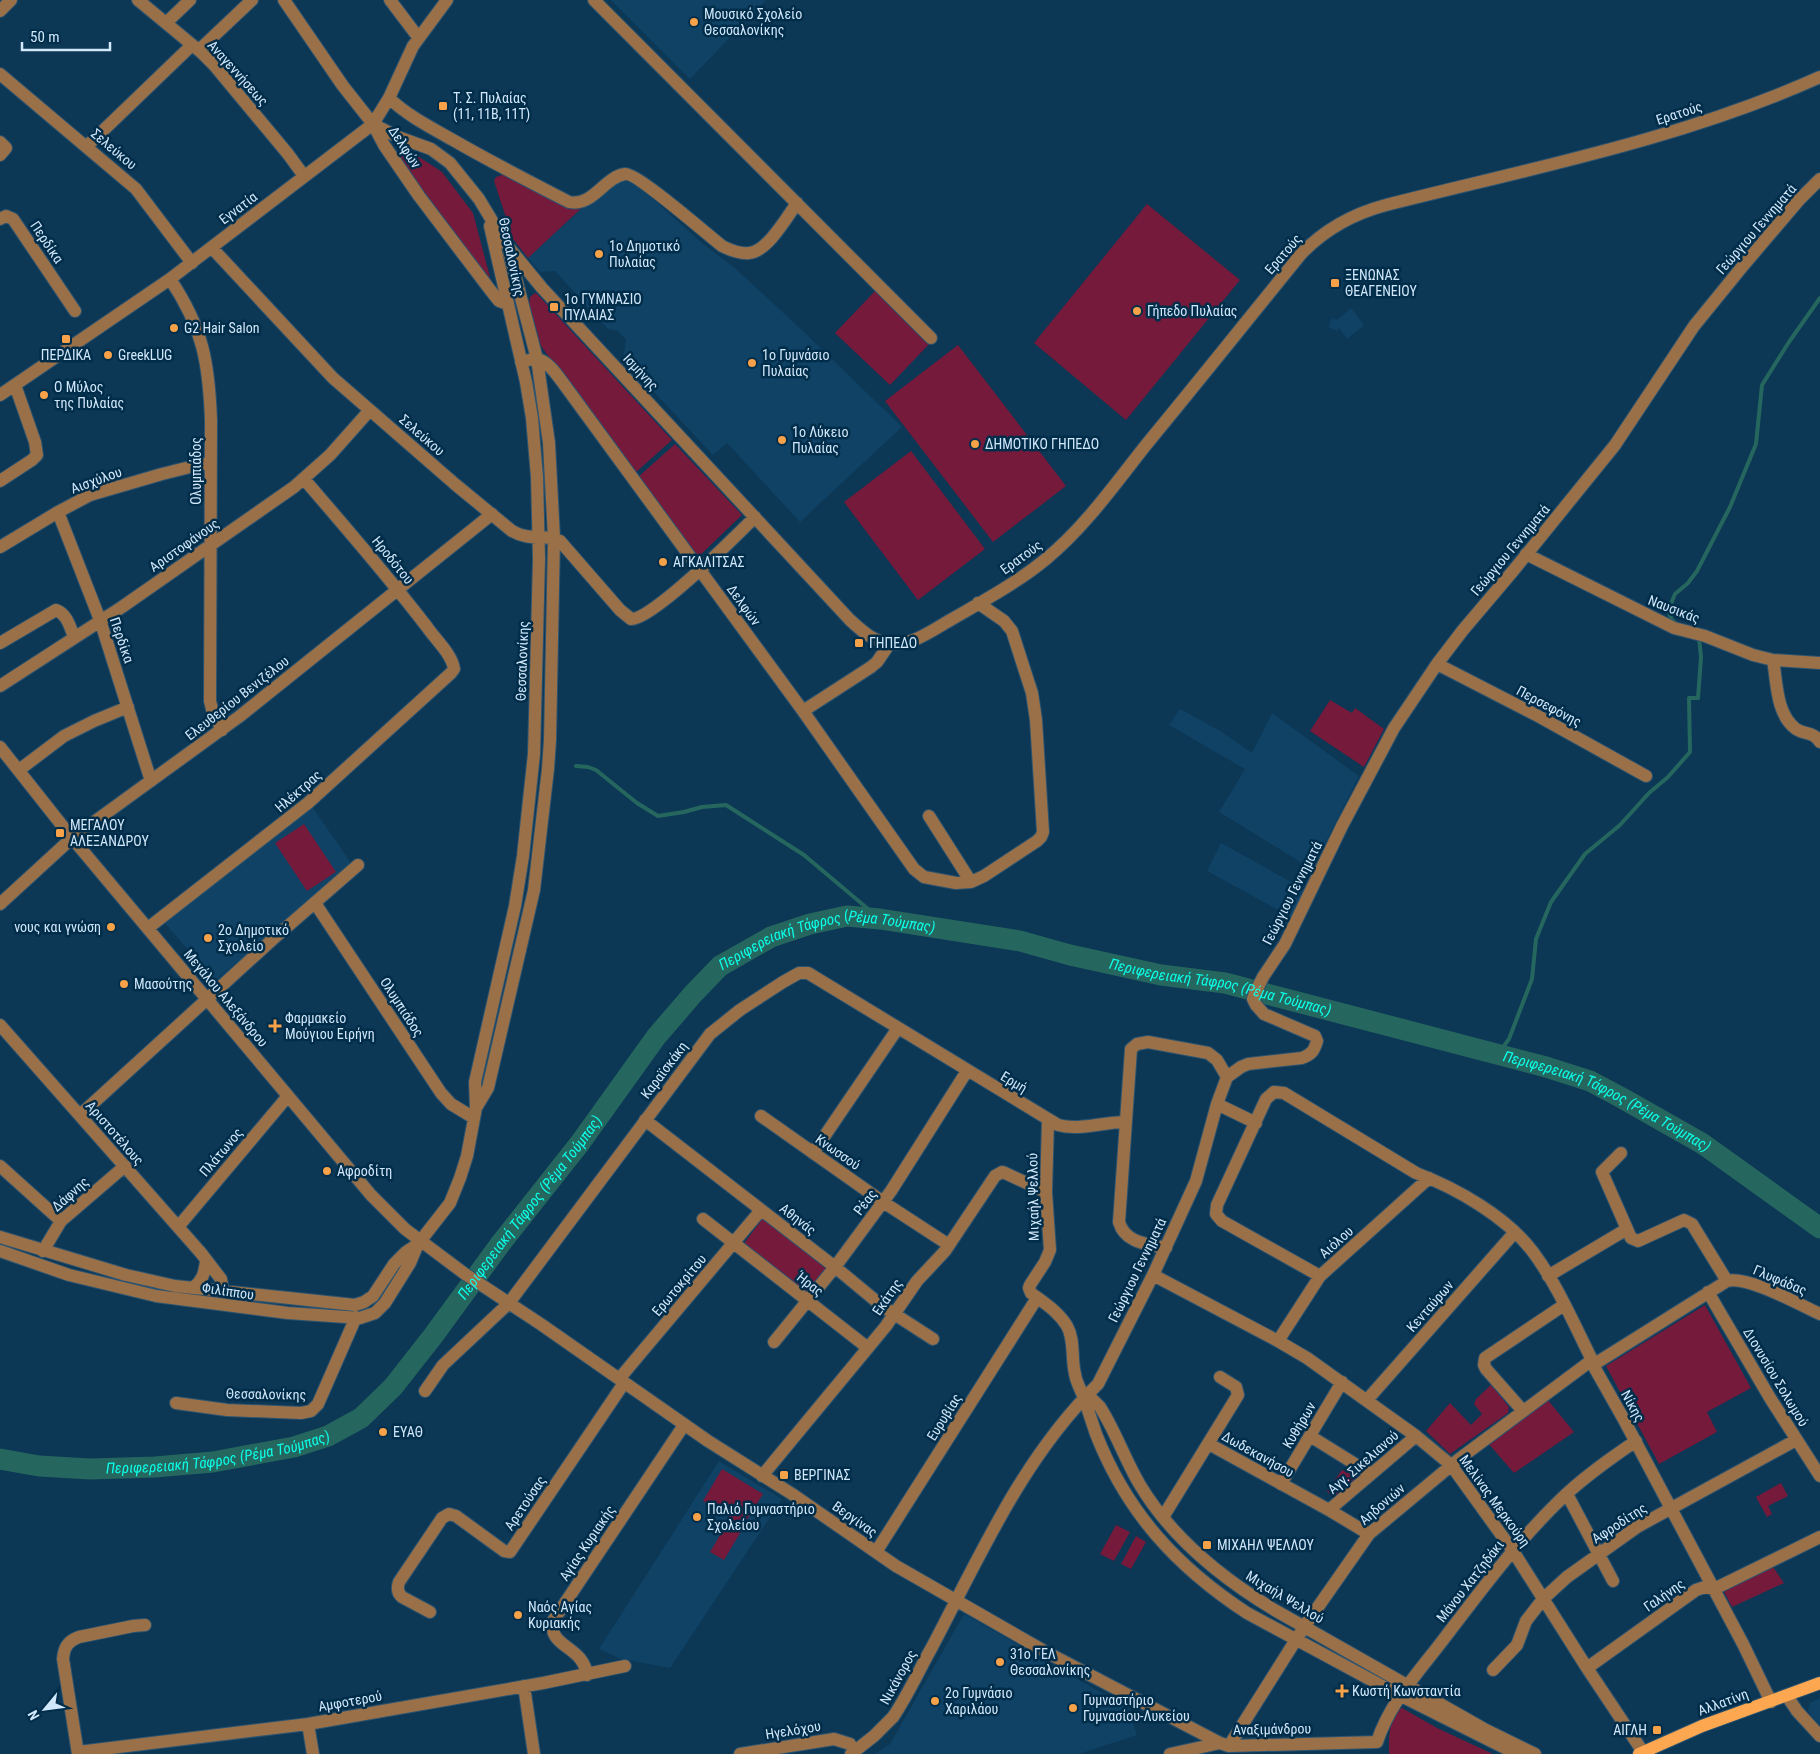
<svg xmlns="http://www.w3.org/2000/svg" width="1820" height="1754" viewBox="0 0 1820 1754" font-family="'Roboto Condensed',sans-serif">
  <rect width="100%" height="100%" fill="#0c3755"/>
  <!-- built -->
  <path fill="#0f4265" d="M611,0h155l-76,79z
    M622,171l80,72 33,25 69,64 98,95 -102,95 -73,-79 -14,12 -90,-96 3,-19 -8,-9 -10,-2 -53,-58 -15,1 -12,-14z
    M1351,308l13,17 -17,14 -8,-11 -2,3 -9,-4 4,-9 5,2z
    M1180,709l42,23 30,21 20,-40 87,63 -47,93 -93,-57 26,-43 -76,-44z
    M311,805l40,58 -136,118 -52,-60z
    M1221,843l83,46 -13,28 -84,-46z
    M719,1461l63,38 -112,169 -49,-9 -22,-10z
    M964,1614l164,94 9,27 -58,19h-204l15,-10z
    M1820,1698v28l-12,-15 2,-8z"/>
  <!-- green -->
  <path fill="#751a3b" d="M394,153l22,2 26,17 31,41 17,64 -5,1z
    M502,175h3l82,28 -59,55 -15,-19 -19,-58 2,-4z
    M1147,204l93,76 -114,140 -92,-77z
    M877,289l55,52 -42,44 -55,-52z
    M535,293l2,1 135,146 -38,34 -93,-128 -12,-43 1,-6z
    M958,345l108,141 -73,56 -108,-141z
    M675,444l67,71 -46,44 -59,-81z
    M911,451l74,98 -67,51 -74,-98z
    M1330,700l22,13 3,-5 29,21 -20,38 -54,-36z
    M304,824l32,48 -29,19 -32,-48z
    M763,1218l66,52 -22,27 -65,-51z
    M1705,1305l46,83 -44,24 10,20 -58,32 -53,-98z
    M1491,1385l18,22 -1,6 -58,41 -24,-23 24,-28 21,22 11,-11 -8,-10 2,-5z
    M1547,1399l27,33 -60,41 -27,-31z
    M722,1469l41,25 -20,32 -40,-25z
    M1342,1470l20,10 -25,21 -10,-10z
    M1781,1483l7,13 -20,10 4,8 -5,3 -11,-20z
    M729,1520l14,8 -19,32 -14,-8z
    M1116,1525l14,7 -16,29 -14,-7z
    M1136,1536l10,6 -15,27 -10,-5z
    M1769,1561l15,22 -52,24 -10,-19z
    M1402,1708l35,20 56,26h-104c0,-13 -1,-39 13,-46z"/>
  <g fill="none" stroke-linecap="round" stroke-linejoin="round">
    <!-- stream -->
    <path stroke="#25675e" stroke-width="4" d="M1676,623l-4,-3 -4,-9 7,-17 13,-11 9,-12 33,-64 26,-63 6,-59 27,-43 31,-44
      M576,766l12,1 8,3 41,33 21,13 26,-4 18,-5 24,-2 78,50 76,64
      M1498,1054l11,-15 23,-60 4,-40 15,-37 34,-48 35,-29 29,-32 19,-16 22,-25 -1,-54h9l3,-41 -2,-19"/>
    <!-- river -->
    <path stroke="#25675e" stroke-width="21" id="s1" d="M0,1459l39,7 51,3 65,-2 58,-5 81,-15 34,-11 33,-18 32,-31 40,-51 68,-93 79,-100 76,-106 37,-43 27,-28 51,-29 39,-13 37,-8 33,3 140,22 50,14 91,20 64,8 321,84 44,14 32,17 81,46 117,84"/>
    <defs>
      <path id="minor" d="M138,0l64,53 12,12 74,89 16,22
        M284,0l59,86 30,38 11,21 35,51 72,95 8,10 8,3
        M390,0l28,37
        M594,0l337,338
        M0,11l11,-11
        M166,23l24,-23
        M199,50l53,-50
        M0,74l136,115 56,74
        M389,98c19,18 41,29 64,42 38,22 77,42 116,62 24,5 35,-25 56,-28 11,-2 84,62 97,72 8,4 18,8 27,7 18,-1 38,-36 48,-50
        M373,124l25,13 33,12 19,14 29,36 27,45 36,44 308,332c13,12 26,24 45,24 20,0 42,-17 59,-26 31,-18 64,-36 92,-59 39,-32 69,-75 100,-114 52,-63 103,-127 155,-191 24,-25 51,-40 85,-49 146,-37 296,-66 434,-128
        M0,142l6,6 -6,7
        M87,146l105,-101
        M0,219l6,-3 7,3 62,92
        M212,248l121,130 123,107 56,46c19,11 34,2 48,10l60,69 11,9c20,2 106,-84 124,-102
        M170,279c33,49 39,84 41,142l-1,280 2,8 10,21
        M521,362c5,-1 12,-4 16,-3 12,2 22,19 29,28l237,324 111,158 10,8 32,6 15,-1 13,-6 53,-35 4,-4 2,-5 -7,-112 -4,-27 -20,-62 -8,-10 -26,-18
        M0,395l170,-116 203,-155 16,-26 24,-52 34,-46
        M0,481l32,-21 5,-5 -2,-13 -20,-57
        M58,512l42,108 51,161
        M0,547l58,-35 32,-17 72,-21 48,-12
        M1526,554l148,74 31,8 48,19 20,5 47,3
        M0,643l56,-33c11,4 14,17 18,27
        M1773,660c4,23 3,54 23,69 9,6 17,2 24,13
        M1437,664l101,52 108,60
        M0,686l122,-79 172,-120 36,-32 40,-45
        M803,711l68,-44 6,-5 13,-19
        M0,747l72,91 299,357 34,34 60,45 77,51 166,116 84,53 104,72 150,86 174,91
        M19,770l45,-34 30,-15 34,-14
        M929,816l42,66
        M315,903l126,190 10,11 23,14
        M0,904l72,-66 168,-122 252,-202
        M148,928l160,-125 143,-130 3,-4c-2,-15 -19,-30 -27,-42 -39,-51 -81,-99 -123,-148
        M0,1025l201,228 20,26 2,12
        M1217,1104l39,19
        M476,1108l12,-20 46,-198 14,-121 2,-29 4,-202 -5,-95 -12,-84 -28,-107
        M80,1115l193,-176 85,-74
        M761,1116l122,86 66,43
        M645,1120l190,147 47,39 51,33
        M1048,1120l-2,72 4,58 -5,12 -15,23 -1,3 2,5c13,10 27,18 36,33 8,14 4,32 8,48 1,8 6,16 9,24 4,12 8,24 12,36 31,79 81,133 151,179l152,82 118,59
        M813,1153l85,-125
        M1621,1153l-19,19 25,57
        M0,1166l61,55
        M703,1219l165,129
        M178,1227l110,-131
        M0,1237l126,38 49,11 180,19 9,-3 9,-6 21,-32 12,-12 12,-8 32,-41 10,-25 7,-22 9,-48 -1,-26 40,-176 8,-50 11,-102 5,-195 -2,-82 -5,-59 -6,-36 -36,-156
        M1166,1248c-19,-4 -41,-5 -47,-26l12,-173 6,-5 11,-2 60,11 9,7 10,17
        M0,1251l69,24 87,21 132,17 72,5 15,-5 10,-10 25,-40 8,-19
        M43,1251l18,-30 64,-55
        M1153,1275l125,66 29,17 109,78 35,29 62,86 74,117 56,84
        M1320,1276l-98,-55 -6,-7 1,-9 49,-106 8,-7 10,1 132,80c40,15 91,44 117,79 24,32 41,72 59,108l1,5 30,53 120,226 28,58
        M1548,1276l79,-47 4,9 7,3 46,-21 8,4 35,57 -134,84
        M1727,1281c20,-6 73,24 93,33
        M193,1288c10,-8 11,-14 13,-26
        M1708,1292l62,106 50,78
        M1278,1341l42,-65 109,-98
        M774,1342l61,-75 56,-76 76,-120
        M619,1379l142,-169
        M425,1391l18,-26 66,-62 201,-269 30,-24 43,-28 16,-9h9l250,152c21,6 45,-3 67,-3
        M1084,1398h7l9,9c16,25 25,53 40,78 33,55 84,95 138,127l208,118 49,24
        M1367,1400l148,-168
        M176,1403l51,7 74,3 10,-2 7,-7 38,-87
        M1523,1411l-37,-42 -2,-4 1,-7 79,-53
        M1310,1436l61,38
        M1209,1444l120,66 40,24
        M762,1476l124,-150 31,-45 28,-30 50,-75 7,-4 3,1 41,19
        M1281,1484l61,-102
        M1567,1494l46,87
        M1329,1510l87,-74
        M1163,1517l75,-122 -2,-8 -16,-10
        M876,1552l161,-254
        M430,1612l-28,-15c-5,-4 -5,-9 -3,-15l43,-64 7,-4 7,2 48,35 6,1 114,-169
        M1587,1668l109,-78 9,-3 9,2 106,-52
        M1493,1670l24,-25 9,-24 17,-22 24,-22 70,-50 159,-87
        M587,1675c-4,-30 -39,-27 -34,-54l131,-196
        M524,1686l10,68
        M1787,1696l10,15 23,25
        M308,1724l5,30
        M1377,1742c13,-40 41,-69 66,-102 36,-47 72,-96 115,-138 23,-23 50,-42 78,-61
        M1229,1746l75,-119 65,-93 90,-75 133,-99
        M78,1752l230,-28 235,-41 82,-17
        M78,1754l-15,-95c1,-12 5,-18 16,-22l54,-11 12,-1
        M740,1754l94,-15 16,5
        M851,1754l23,-18 19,-19c15,-22 26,-47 39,-70 48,-91 91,-190 166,-263l55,-109 43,-94 21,-77 10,-27 14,-10 7,-3 54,-6c10,-4 12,-7 15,-17l-2,-5 -51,-22 -8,-9 -3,-6 2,-6 8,-16 22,-33 57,-118 52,-98 43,-64 26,-34 50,-59 102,-126 79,-119 48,-59 57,-67 21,-21
        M1170,1754l50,-11 9,3 148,-4"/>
      <path id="major" d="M1639,1754l63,-28 118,-43"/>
    </defs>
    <!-- minor casing -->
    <use href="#minor" stroke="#2c536f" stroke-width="14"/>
    <!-- major casing -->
    <use href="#major" stroke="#2c536f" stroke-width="14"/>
    <!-- minor -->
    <use href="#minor" stroke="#997048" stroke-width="12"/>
    <!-- major -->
    <use href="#major" stroke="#fda851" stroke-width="12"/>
  </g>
  <!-- markers -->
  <g fill="#f7a148" stroke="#002d4a" stroke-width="2">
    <circle cx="694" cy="22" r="5"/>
    <rect x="438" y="101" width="10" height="10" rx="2.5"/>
    <circle cx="599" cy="254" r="5"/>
    <rect x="1330" y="278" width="10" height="10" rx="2.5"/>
    <rect x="549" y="302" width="10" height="10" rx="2.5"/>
    <circle cx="1137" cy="311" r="5"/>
    <circle cx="174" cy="328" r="5"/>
    <rect x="61" y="334" width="10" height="10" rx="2.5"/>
    <circle cx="108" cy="355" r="5"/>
    <circle cx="752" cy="363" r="5"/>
    <circle cx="44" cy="395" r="5"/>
    <circle cx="782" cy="440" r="5"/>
    <circle cx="975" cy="444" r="5"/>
    <circle cx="663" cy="562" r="5"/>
    <rect x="854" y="638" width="10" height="10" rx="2.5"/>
    <rect x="55" y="828" width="10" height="10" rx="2.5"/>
    <circle cx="111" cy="927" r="5"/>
    <circle cx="208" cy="938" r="5"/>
    <circle cx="124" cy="984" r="5"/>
    <path d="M272.5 1018.5h5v5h5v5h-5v5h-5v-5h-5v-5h5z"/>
    <circle cx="327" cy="1171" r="5"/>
    <circle cx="383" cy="1432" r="5"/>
    <rect x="779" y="1470" width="10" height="10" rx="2.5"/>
    <circle cx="697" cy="1517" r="5"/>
    <rect x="1202" y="1540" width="10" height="10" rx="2.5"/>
    <circle cx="518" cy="1615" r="5"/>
    <circle cx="1000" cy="1662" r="5"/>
    <path d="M1339.5 1683.5h5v5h5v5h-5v5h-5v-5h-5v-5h5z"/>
    <circle cx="935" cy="1701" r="5"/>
    <circle cx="1073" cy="1708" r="5"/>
    <rect x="1652" y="1725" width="10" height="10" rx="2.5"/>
  </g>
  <g text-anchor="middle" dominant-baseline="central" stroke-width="5" stroke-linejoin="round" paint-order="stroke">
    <!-- poi labels -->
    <g font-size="14" fill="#d1e7fa" stroke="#002d4a" text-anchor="start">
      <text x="704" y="14">Μουσικό Σχολείο<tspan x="704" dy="16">Θεσσαλονίκης</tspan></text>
      <text x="453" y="98">Τ. Σ. Πυλαίας<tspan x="453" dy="16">(11, 11Β, 11Τ)</tspan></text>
      <text x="609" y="246">1ο Δημοτικό<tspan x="609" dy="16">Πυλαίας</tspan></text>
      <text x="1345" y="275">ΞΕΝΩΝΑΣ<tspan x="1345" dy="16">ΘΕΑΓΕΝΕΙΟΥ</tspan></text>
      <text x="564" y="299">1ο ΓΥΜΝΑΣΙΟ<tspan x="564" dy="16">ΠΥΛΑΙΑΣ</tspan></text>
      <text x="1147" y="311">Γήπεδο Πυλαίας</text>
      <text x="184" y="328">G2 Hair Salon</text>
      <text x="66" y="355" text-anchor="middle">ΠΕΡΔΙΚΑ</text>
      <text x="118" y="355">GreekLUG</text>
      <text x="762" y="355">1ο Γυμνάσιο<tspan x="762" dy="16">Πυλαίας</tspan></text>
      <text x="54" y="387">Ο Μύλος<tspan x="54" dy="16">της Πυλαίας</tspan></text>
      <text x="792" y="432">1ο Λύκειο<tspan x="792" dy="16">Πυλαίας</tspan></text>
      <text x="985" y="444">ΔΗΜΟΤΙΚΟ ΓΗΠΕΔΟ</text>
      <text x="673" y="562">ΑΓΚΑΛΙΤΣΑΣ</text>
      <text x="869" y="643">ΓΗΠΕΔΟ</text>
      <text x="70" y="825">ΜΕΓΑΛΟΥ<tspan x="70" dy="16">ΑΛΕΞΑΝΔΡΟΥ</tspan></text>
      <text x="101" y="927" text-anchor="end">νους και γνώση</text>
      <text x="218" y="930">2ο Δημοτικό<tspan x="218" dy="16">Σχολείο</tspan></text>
      <text x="134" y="984">Μασούτης</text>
      <text x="285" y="1018">Φαρμακείο<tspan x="285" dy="16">Μούγιου Ειρήνη</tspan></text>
      <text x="337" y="1171">Αφροδίτη</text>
      <text x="393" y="1432">ΕΥΑΘ</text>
      <text x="794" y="1475">ΒΕΡΓΙΝΑΣ</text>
      <text x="707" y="1509">Παλιό Γυμναστήριο<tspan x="707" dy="16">Σχολείου</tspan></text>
      <text x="1217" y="1545">ΜΙΧΑΗΛ ΨΕΛΛΟΥ</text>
      <text x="528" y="1607">Ναός Αγίας<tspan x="528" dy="16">Κυριακής</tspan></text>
      <text x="1010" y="1654">31ο ΓΕΛ<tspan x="1010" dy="16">Θεσσαλονίκης</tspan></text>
      <text x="1352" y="1691">Κωστή Κωνσταντία</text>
      <text x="945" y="1693">2ο Γυμνάσιο<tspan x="945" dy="16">Χαριλάου</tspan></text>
      <text x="1083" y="1700">Γυμναστήριο<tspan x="1083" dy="16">Γυμνασίου-Λυκείου</tspan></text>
      <text x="1647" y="1730" text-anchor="end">ΑΙΓΛΗ</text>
    </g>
    <!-- street labels -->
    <g font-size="14" fill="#d1e7fa" stroke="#002d4a">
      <text transform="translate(238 73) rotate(48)">Αναγεννήσεως</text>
      <text transform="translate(1679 113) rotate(-18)">Ερατούς</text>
      <text transform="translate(405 147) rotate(57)">Δελφών</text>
      <text transform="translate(114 149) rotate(40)">Σελεύκου</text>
      <text transform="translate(238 208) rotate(-37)">Εγνατία</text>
      <text transform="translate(1756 229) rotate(-49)">Γεώργιου Γεννηματά</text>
      <text transform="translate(47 242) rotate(56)">Περδίκα</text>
      <text transform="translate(1283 254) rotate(-49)">Ερατούς</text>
      <text transform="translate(512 257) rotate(78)">Θεσσαλονίκης</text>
      <text transform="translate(641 372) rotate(47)">Ισμήνης</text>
      <text transform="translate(422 435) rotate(41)">Σελεύκου</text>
      <text transform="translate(196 471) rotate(-90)">Ολυμπιάδος</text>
      <text transform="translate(96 480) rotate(-20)">Αισχύλου</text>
      <text transform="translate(184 545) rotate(-35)">Αριστοφάνους</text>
      <text transform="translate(1510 550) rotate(-50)">Γεώργιου Γεννηματά</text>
      <text transform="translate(1021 557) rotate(-36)">Ερατούς</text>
      <text transform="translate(393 560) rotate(51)">Ηροδότου</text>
      <text transform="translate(744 605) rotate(54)">Δελφών</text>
      <text transform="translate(1674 609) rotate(21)">Ναυσικάς</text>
      <text transform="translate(122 640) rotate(71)">Περδίκα</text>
      <text transform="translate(522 661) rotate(-88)">Θεσσαλονίκης</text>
      <text transform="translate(237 698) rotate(-38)">Ελευθερίου Βενιζέλου</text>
      <text transform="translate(1549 706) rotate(28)">Περσεφόνης</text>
      <text transform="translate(298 791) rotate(-41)">Ηλέκτρας</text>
      <text transform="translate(1292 893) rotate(-63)">Γεώργιου Γεννηματά</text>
      <text transform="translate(226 998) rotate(50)">Μεγάλου Αλεξάνδρου</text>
      <text transform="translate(402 1007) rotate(57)">Ολυμπιάδος</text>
      <text transform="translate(664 1070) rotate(-53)">Καραϊσκάκη</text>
      <text transform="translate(1014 1082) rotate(31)">Ερμή</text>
      <text transform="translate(115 1133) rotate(49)">Αριστοτέλους</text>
      <text transform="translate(221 1152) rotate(-50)">Πλάτωνος</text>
      <text transform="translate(838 1152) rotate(35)">Κνωσσού</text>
      <text transform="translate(70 1194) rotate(-42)">Δάφνης</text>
      <text transform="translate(1033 1197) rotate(-91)">Μιχαήλ Ψελλού</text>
      <text transform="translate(865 1202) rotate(-53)">Ρέας</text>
      <text transform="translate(798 1219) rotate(38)">Αθηνάς</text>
      <text transform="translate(1336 1242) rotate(-42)">Αιόλου</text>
      <text transform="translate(1137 1270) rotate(-64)">Γεώργιου Γεννηματά</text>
      <text transform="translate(1780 1280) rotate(23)">Γλυφάδας</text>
      <text transform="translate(810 1284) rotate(38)">Ήρας</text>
      <text transform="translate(679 1285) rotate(-50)">Ερωτοκρίτου</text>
      <text transform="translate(228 1291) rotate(8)">Φιλίππου</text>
      <text transform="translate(887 1297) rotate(-55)">Εκάτης</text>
      <text transform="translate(1430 1306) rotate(-49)">Κενταύρων</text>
      <text transform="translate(1776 1377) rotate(59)">Διονυσίου Σολωμού</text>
      <text transform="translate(266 1394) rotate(1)">Θεσσαλονίκης</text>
      <text transform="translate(1633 1406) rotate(61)">Νίκης</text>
      <text transform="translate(944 1417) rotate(-58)">Ευρυβίας</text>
      <text transform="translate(1299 1425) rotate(-59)">Κυθήρων</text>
      <text transform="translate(1258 1454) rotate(29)">Δωδεκανήσου</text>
      <text transform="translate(1363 1462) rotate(-41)">Αγγ. Σικελιανού</text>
      <text transform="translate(1495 1501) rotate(54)">Μελίνας Μερκούρη</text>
      <text transform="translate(525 1503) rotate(-56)">Αρετούσας</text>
      <text transform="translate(1382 1504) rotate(-41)">Αηδονιών</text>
      <text transform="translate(855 1519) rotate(35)">Βεργίνας</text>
      <text transform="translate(1619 1523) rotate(-33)">Αφροδίτης</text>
      <text transform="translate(587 1543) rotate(-56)">Αγίας Κυριακής</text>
      <text transform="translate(1470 1581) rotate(-52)">Μάνου Χατζηδάκι</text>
      <text transform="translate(1664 1595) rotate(-35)">Γαλήνης</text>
      <text transform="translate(1285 1597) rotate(31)">Μιχαήλ Ψελλού</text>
      <text transform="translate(898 1677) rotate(-61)">Νικάνορος</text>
      <text transform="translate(350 1701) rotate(-10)">Αμφοτερού</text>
      <text transform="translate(1723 1702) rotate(-20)">Αλλατίνη</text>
      <text transform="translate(1272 1729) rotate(-1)">Αναξιμάνδρου</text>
      <text transform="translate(793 1730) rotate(-9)">Ηγελόχου</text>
    </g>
    <!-- water labels -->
    <g font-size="15" font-style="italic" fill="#0bffe9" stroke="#002d4a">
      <text stroke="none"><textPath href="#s1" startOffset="1061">Περιφερειακή Τάφρος (Ρέμα Τούμπας)</textPath></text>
      <text stroke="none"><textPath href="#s1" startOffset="1466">Περιφερειακή Τάφρος (Ρέμα Τούμπας)</textPath></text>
      <text stroke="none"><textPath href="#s1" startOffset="1871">Περιφερειακή Τάφρος (Ρέμα Τούμπας)</textPath></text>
      <text stroke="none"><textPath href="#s1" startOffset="640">Περιφερειακή Τάφρος (Ρέμα Τούμπας)</textPath></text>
      <text stroke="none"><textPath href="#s1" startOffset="220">Περιφερειακή Τάφρος (Ρέμα Τούμπας)</textPath></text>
    </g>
  </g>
  <!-- north arrow -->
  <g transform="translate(45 1709) rotate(241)" stroke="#002d4a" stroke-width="4" paint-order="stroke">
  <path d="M0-4L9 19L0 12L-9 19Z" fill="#d1e7fa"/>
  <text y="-8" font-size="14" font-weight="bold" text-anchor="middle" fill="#d1e7fa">N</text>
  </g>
  <!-- scale -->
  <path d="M22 42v8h88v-8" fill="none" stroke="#d1e7fa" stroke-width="2.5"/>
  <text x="30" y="42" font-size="15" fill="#d1e7fa" stroke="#002d4a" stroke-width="4" paint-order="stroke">50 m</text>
</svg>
